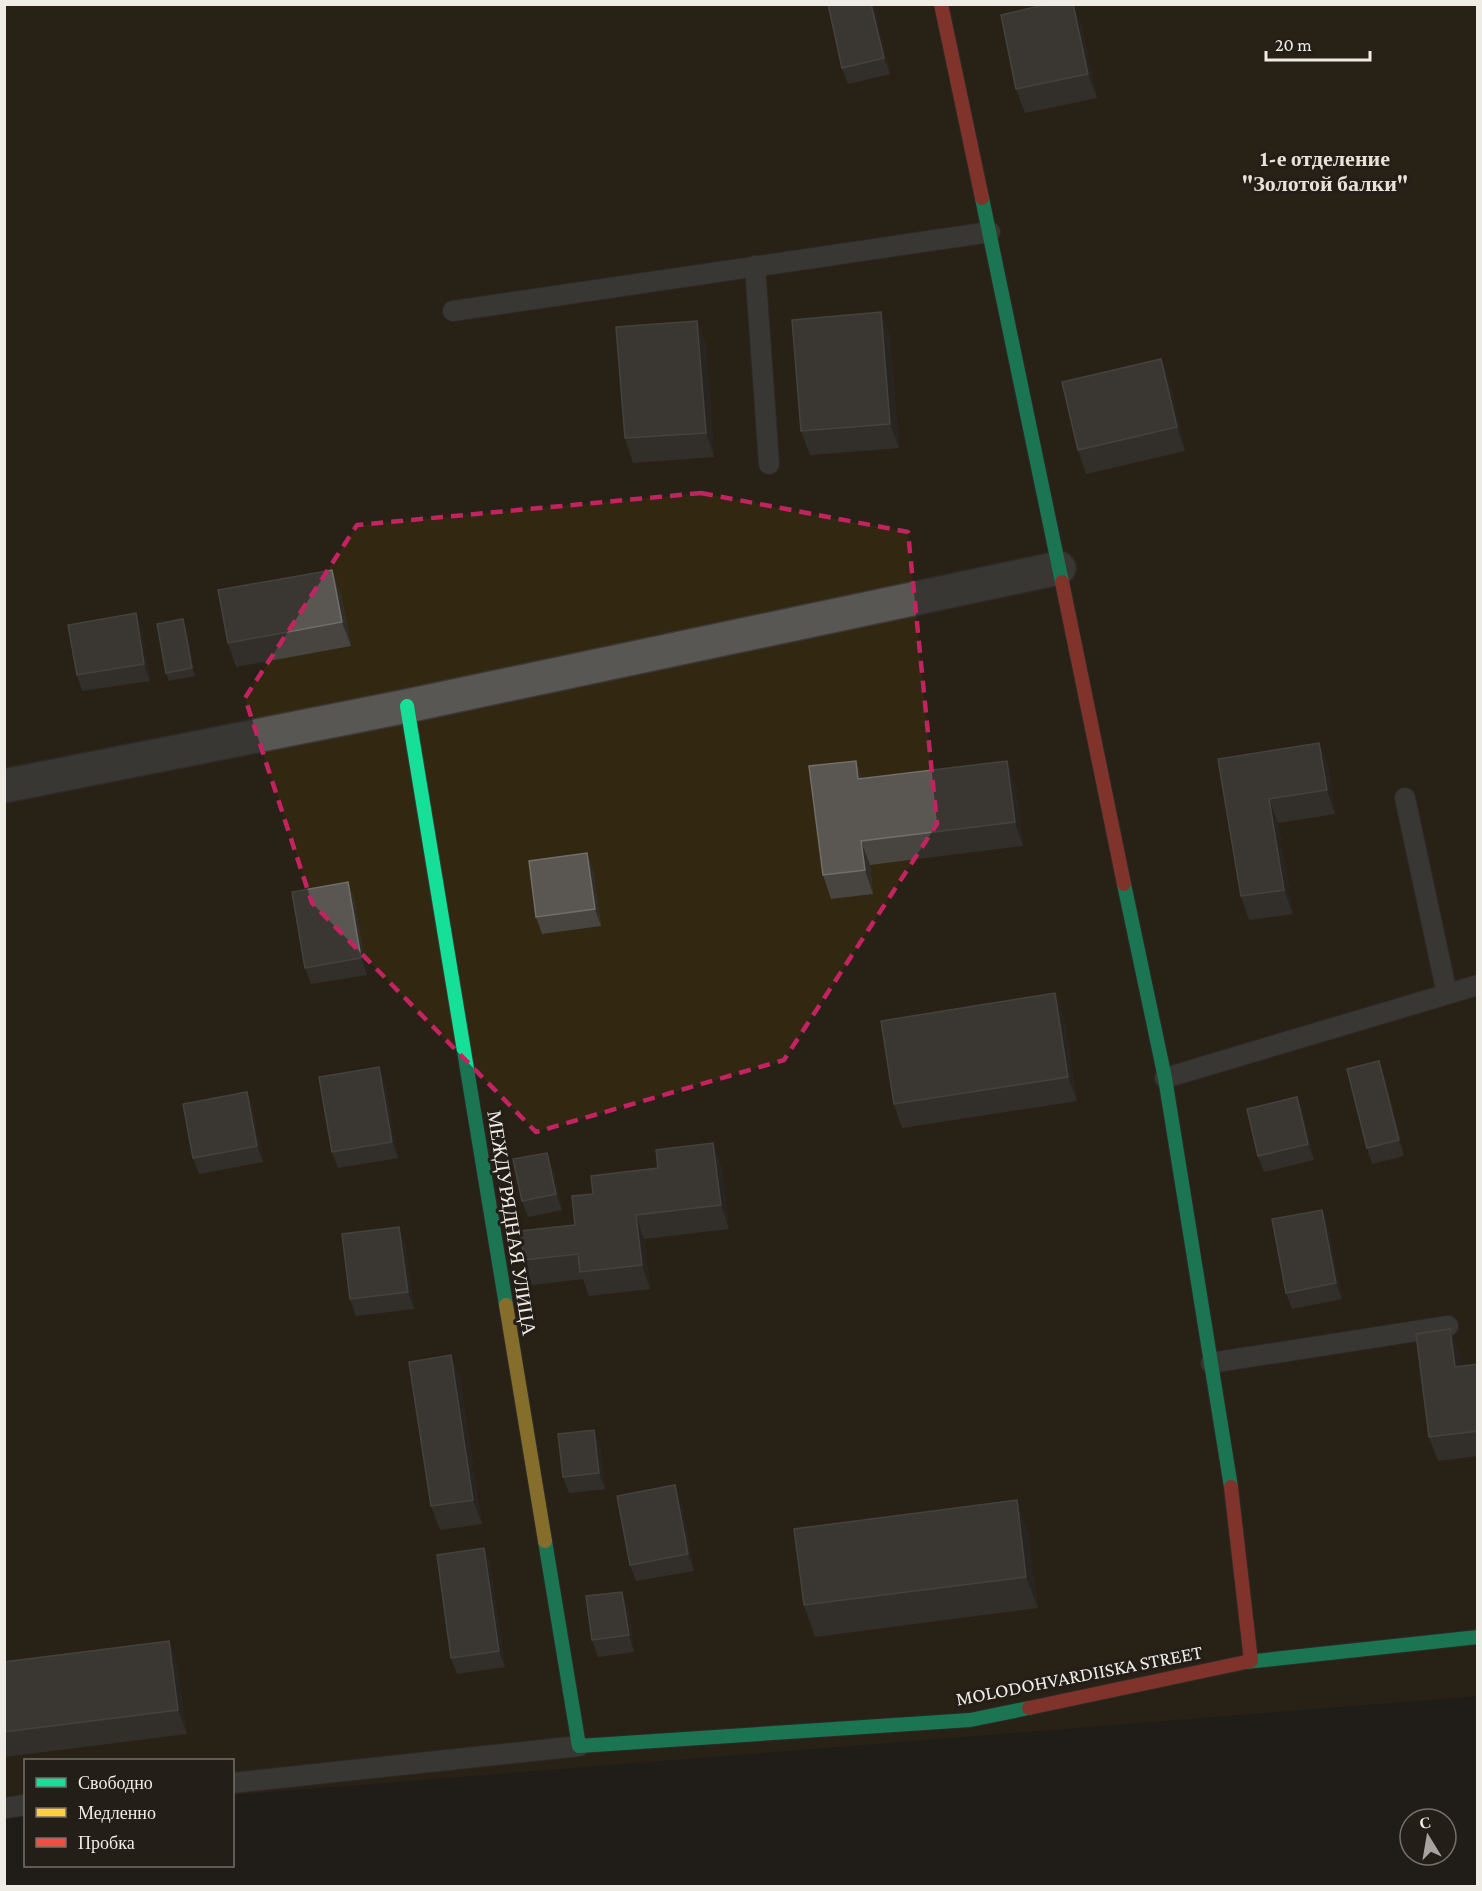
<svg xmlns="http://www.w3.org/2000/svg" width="1482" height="1891" viewBox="0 0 1482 1891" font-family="'Crimson Pro',serif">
  <rect width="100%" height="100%" fill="#201d1a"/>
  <!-- green -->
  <path fill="#322711" d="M5,5h1472v1691l-1244,99 -1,-35h-206l-1,52 -20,2z"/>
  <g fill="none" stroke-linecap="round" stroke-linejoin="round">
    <defs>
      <path id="lane" d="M755,266l14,198
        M453,311l537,-79
        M1405,798l42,196
        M1165,1078l313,-93
        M1211,1363l237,-37
        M232,1783l347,-37
        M4,1808l22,-3"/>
      <path id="street" d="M4,786l403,-80 652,-138"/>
      <path id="fast" d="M982,198l80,384
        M407,706l99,599
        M1124,884l41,194 66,409
        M545,1541l34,205 391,-26 59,-12
        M1246,1662l232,-25"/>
      <path id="slow" d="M506,1305l39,236"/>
      <path id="jam" d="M941,4l41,194
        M1062,582l62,302
        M1231,1487l20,174
        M1029,1708l217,-46"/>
    </defs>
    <!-- lane casing -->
    <use href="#lane" stroke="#3b3836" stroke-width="22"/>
    <!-- street casing -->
    <use href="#street" stroke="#3b3836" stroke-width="36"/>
    <!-- fast casing -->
    <use href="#fast" stroke="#3b3836" stroke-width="16"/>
    <!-- slow casing -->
    <use href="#slow" stroke="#3b3836" stroke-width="16"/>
    <!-- jam casing -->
    <use href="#jam" stroke="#3b3836" stroke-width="16"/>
    <!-- lane -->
    <use href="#lane" stroke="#585754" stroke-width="20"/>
    <!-- street -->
    <use href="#street" stroke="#585754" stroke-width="33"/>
    <!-- fast -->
    <use href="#fast" stroke="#16e098" stroke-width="14"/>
    <!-- slow -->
    <use href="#slow" stroke="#ffcf43" stroke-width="14"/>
    <!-- jam -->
    <use href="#jam" stroke="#f24e42" stroke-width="14"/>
  </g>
  <!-- wall -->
  <path fill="#484541" d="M873,4l17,70 -42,10 -6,-16z
    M1081,24l16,74 -72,15 -9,-24z
    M881,312l9,25 9,111 -89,7 -9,-24z
    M697,321l9,24 8,112 -81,6 -8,-25z
    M1161,359l9,24 15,68 -99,23 -8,-24z
    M341,594l10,52 -115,21 -8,-24z
    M186,627l9,49 -26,5 -3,-8z
    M142,630l8,51 -68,10 -5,-16z
    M1319,743l9,24 7,47 -57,9 15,91 -44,6 -8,-24 -23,-137z
    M856,761l6,18 154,6 7,61 -153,19 3,29 -42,5 -8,-24z
    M587,853l6,17 8,56 -59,8 -6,-17z
    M348,882l6,17 13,76 -56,9 -6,-16z
    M1064,1017l13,84 -175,27 -8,-24z
    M1385,1077l19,79 -32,8 -5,-16z
    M385,1083l13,75 -60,10 -6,-16z
    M247,1092l6,17 10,53 -64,12 -6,-16z
    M1297,1097l6,16 11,47 -50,12 -6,-16z
    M722,1167l7,62 -85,10 6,50 -61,7 -6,-17 -51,6 -8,-25 51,-35 18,-31z
    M553,1169l9,41 -34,7 -6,-16z
    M1322,1210l6,16 14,73 -50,10 -6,-16z
    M405,1243l9,66 -58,7 -6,-17z
    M1459,1353l1,13 18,-2v92l-40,5 -9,-24z
    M451,1355l9,24 22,145 -42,6 -9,-24z
    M600,1446l5,43 -36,4 -6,-16z
    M681,1502l13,69 -58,10 -6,-16z
    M1028,1531l10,77 -223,29 -11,-32z
    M484,1548l6,16 15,103 -48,7 -6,-16z
    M628,1608l6,44 -36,5 -6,-17z
    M169,1641l8,24 10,69 -183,23v-95z"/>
  <!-- shaded-wall -->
  <path fill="#302d2a" d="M871,4h2l17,70 -6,-16z
    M1073,4l8,20 16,74 -9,-24z
    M881,312l9,25 9,111 -9,-24z
    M697,321l9,24 8,112 -8,-24z
    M1161,359l9,24 15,68 -8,-24z
    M332,570l9,24 10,52 -9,-24z
    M136,613l6,17 8,51 -6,-17z
    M183,619l3,8 9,49 -3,-8z
    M1319,743l9,24 7,47 -8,-24z
    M856,761l8,24 -6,-6z
    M1007,761l9,24 7,61 -8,-24z
    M1269,799l9,24 15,91 -9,-24z
    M861,841l9,24 3,29 -8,-24z
    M587,853l6,17 8,56 -6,-17z
    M348,882l6,17 13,76 -6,-17z
    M1055,993l9,24 13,84 -9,-24z
    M1379,1061l6,16 19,79 -5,-16z
    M379,1067l6,16 13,75 -6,-16z
    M247,1092l6,17 10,53 -6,-16z
    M1297,1097l6,16 11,47 -6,-16z
    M713,1143l9,24 7,62 -8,-24z
    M547,1153l6,16 9,41 -6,-16z
    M1322,1210l6,16 14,73 -6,-16z
    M636,1215l8,24 6,50 -8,-24z
    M399,1227l6,16 9,66 -6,-17z
    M1450,1329l9,24 5,38 -9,-24z
    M451,1355l9,24 22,145 -9,-24z
    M594,1430l6,16 5,43 -6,-16z
    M675,1485l6,17 13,69 -6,-17z
    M1017,1500l11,31 10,77 -12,-31z
    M484,1548l6,16 15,103 -6,-16z
    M622,1592l6,16 6,44 -5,-17z
    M169,1641l8,24 10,69 -9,-24z"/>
  <!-- building -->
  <path fill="#5a5753" stroke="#716e6a" stroke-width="1.5" d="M828,4h43l13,54 -42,10z
    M1048,4h25l15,70 -72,15 -15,-74z
    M881,312l9,112 -89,7 -9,-111z
    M697,321l9,112 -81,5 -9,-111z
    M1161,359l16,68 -99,23 -16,-68z
    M332,570l10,52 -114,21 -10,-53z
    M136,613l8,51 -67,11 -9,-50z
    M183,619l9,49 -26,5 -9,-49z
    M1319,743l8,47 -58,9 15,91 -43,6 -23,-137z
    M856,761l2,18 149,-18 8,61 -154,19 4,29 -42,5 -14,-109z
    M587,853l8,56 -59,8 -7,-56z
    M348,882l13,76 -56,10 -13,-76z
    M1055,993l13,84 -174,27 -13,-83z
    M1379,1061l20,79 -32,8 -20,-79z
    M379,1067l13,75 -60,10 -13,-75z
    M247,1092l10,54 -64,12 -10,-54z
    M1297,1097l11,47 -50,12 -11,-47z
    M713,1143l8,62 -85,10 6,50 -62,7 -2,-18 -54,6 -4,-29 55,-6 -3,-29 21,-2 -2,-18 67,-8 -2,-18z
    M547,1153l9,41 -34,7 -9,-42z
    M1322,1210l14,73 -50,10 -14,-74z
    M399,1227l9,65 -58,7 -8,-65z
    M1450,1329l5,38 23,-3v67l-49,6 -13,-103z
    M451,1355l22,145 -42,6 -22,-144z
    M594,1430l5,43 -36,4 -5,-43z
    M675,1485l13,69 -58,11 -13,-69z
    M1017,1500l9,77 -222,28 -10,-76z
    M484,1548l15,103 -48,7 -14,-103z
    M622,1592l7,43 -37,5 -6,-44z
    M169,1641l9,69 -174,22v-70z"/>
  <!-- marked area -->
  <path d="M0 0H1482V1891H0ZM701,493l207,39 29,292 -153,236 -248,72 -224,-229 -67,-205 112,-173z" fill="#201d1a" fill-opacity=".55" fill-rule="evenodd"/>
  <path fill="none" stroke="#c42362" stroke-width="4.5" stroke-dasharray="12 8" stroke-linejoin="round" d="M701,493l207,39 29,292 -153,236 -248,72 -224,-229 -67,-205 112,-173z"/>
  <g text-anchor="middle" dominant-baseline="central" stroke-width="6" stroke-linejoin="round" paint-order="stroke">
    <!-- street labels -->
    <g font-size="20" fill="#efece6" stroke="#231e17">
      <text transform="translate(512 1223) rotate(81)">МЕЖДУРЯДНАЯ УЛИЦА</text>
      <text transform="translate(1079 1675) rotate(-11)">MOLODOHVARDIISKA STREET</text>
    </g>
    <!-- quarter labels -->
    <g font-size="22" font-weight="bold" fill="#e7e1d6" stroke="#231e17">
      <text x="1325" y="158">1-е отделение<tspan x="1325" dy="25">"Золотой балки"</tspan></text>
    </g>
  </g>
  <!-- border -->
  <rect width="1482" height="1891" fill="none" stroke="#efece6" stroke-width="12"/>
  <!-- legend -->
  <rect x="24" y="1759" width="210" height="108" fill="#231e17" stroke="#75706a" stroke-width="1.5"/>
  <rect x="36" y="1778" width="30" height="9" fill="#16e098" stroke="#75706a" stroke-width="1.5"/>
  <text x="78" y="1789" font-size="18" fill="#efece6">Свободно</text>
  <rect x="36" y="1808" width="30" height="9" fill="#ffcf43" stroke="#75706a" stroke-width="1.5"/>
  <text x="78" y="1819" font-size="18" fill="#efece6">Медленно</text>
  <rect x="36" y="1838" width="30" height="9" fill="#f24e42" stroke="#75706a" stroke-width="1.5"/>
  <text x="78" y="1849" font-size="18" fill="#efece6">Пробка</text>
  <!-- north arrow -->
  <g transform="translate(1428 1837) rotate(349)"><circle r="28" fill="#231e17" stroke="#75706a" stroke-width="1.5"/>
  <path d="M0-4.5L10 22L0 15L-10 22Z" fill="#a7a49f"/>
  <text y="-9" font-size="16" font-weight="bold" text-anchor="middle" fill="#efece6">С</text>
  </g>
  <!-- scale -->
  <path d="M1266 51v9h104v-9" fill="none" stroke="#efece6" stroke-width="3"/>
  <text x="1275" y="51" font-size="18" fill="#efece6" stroke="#231e17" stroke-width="4.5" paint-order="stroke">20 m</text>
</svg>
